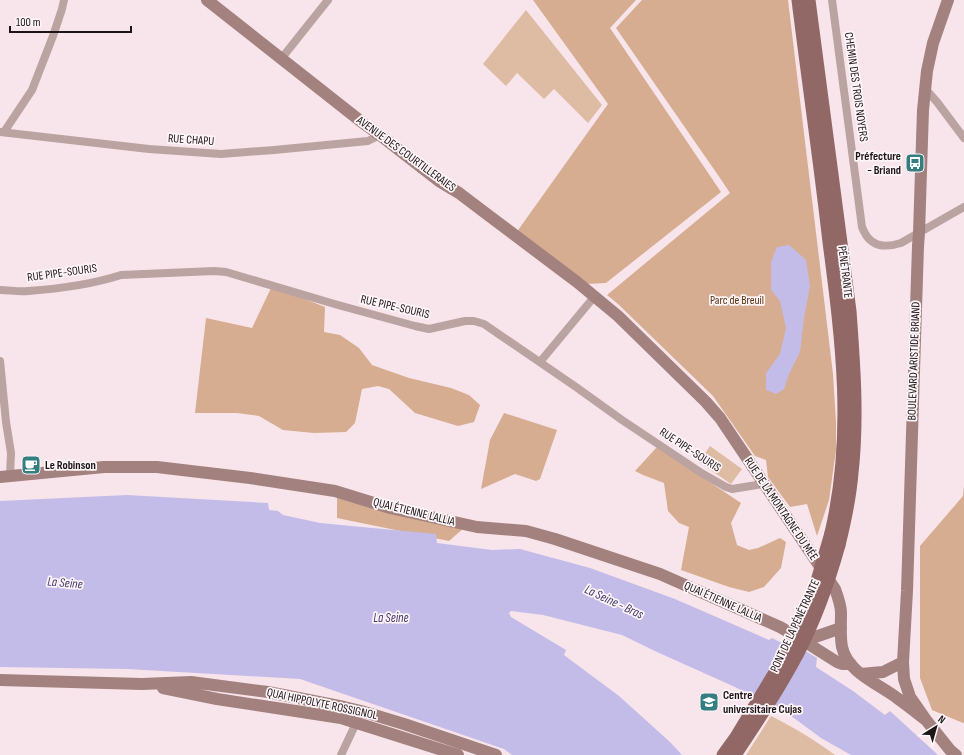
<svg xmlns="http://www.w3.org/2000/svg" width="964" height="755" viewBox="0 0 964 755" font-family="'Sofia Sans Condensed',sans-serif">
  <rect width="100%" height="100%" fill="#f8e4eb"/>
  <!-- green -->
  <path fill="#debba3" d="M526,10l76,95 -14,18 -34,-34 -10,10 -27,-26 -11,13 -23,-22z
    M710,446l32,23 -11,15 -32,-22z
    M771,716c22,11 44,24 64,39h-89z"/>
  <!-- forest -->
  <path fill="#d6ad91" d="M533,0h103l-26,28 111,164 -115,91 -19,1 -71,-51 92,-129z
    M642,0h146l45,374 3,48v28l-7,50 -12,36 -10,-32 -17,3 -22,-30 -2,-17 -11,-4 -42,-60 -95,-92 -11,-9 123,-102 -10,-15 -104,-150z
    M272,286l53,21 -1,25 16,3 19,13 13,17 37,13 42,10 18,7 11,10 -6,17 -16,4 -43,-13 -26,-24 -11,-3 -16,3 -7,34 -9,9 -32,1 -31,-3 -24,-14 -22,-3h-42l11,-95 46,10z
    M504,413l53,17 -17,49 -4,2 -21,-7 -34,15 9,-49z
    M657,447l84,56 -10,20 6,22 12,5 9,-2 22,-10 6,4 -5,26 -17,19 -15,5 -20,-5 -48,-17 8,-43 -10,-4 -11,-12 -4,-28 -21,-8 -8,-4z
    M964,486v236l-1,1 -31,-13 -12,-32v-132l43,-50z
    M337,497l128,30 -16,14 -112,-23z"/>
  <!-- water -->
  <path fill="#c3bce8" d="M789,245l17,15 4,26 -6,32 -4,34 -11,22 -5,15 -8,5 -10,-4v-17l14,-19 6,-26 -6,-27 -9,-11v-28l6,-15z
    M127,495l141,8 1,7 9,1 5,4 37,8 116,11 1,9 55,7 28,-1 70,19 85,31 94,41 3,-2 12,6 11,1 22,13 -1,9 37,24 32,24 5,-4 48,44h-87l-30,-17 -27,-20 -59,-31 -78,-35 -35,-17 -79,-20 -32,-4 -2,2 2,4 55,33 -2,5 55,41 51,46 12,13h-170l-8,-6 -204,-70 -173,-10 -127,-2v-166z"/>
  <g fill="none" stroke-linecap="round" stroke-linejoin="round">
    <!-- street -->
    <path stroke="#bba3a1" stroke-width="8" d="M832,0l30,227c7,19 20,22 39,16l63,-36
      M281,59l47,-59
      M924,92l5,1 8,9 27,36
      M0,132l149,17 72,5 53,-4 94,-9 6,-3 4,-5
      M4,132l28,-42 21,-54 9,-27 2,-9
      M0,290c9,0 19,2 28,1 29,-2 65,-7 93,-16l93,-4 12,1 112,33 77,21 14,3 36,-8h9l10,3 92,63 46,33 81,54 23,13 6,2 31,-5
      M0,361l6,61 5,31 -1,23
      M540,362l54,-65
      M341,755l17,-36"/>
    <!-- secondary -->
    <path stroke="#a3817e" stroke-width="12" d="M207,0l156,123 22,16 54,42 20,12 29,22 89,67 41,34 88,86 14,16 115,171c3,8 6,16 6,24 0,11 -1,23 1,34 6,26 35,36 55,51 10,7 20,15 29,22
      M948,0l-15,43 -6,28 -4,39 -4,123 -1,13 -11,345 -4,71 1,17 6,18 16,23 24,30 6,5
      M0,477l104,-10h53l93,11 85,13 55,17 87,19 49,4 29,8 105,35 120,53 19,11 38,24 5,2h9
      M799,638l16,-1 26,-9
      M861,674l22,-2 20,-10
      M0,680l142,4 49,-2 77,10 76,15 17,4 43,13 92,31
      M163,688l54,11 124,19 117,37"/>
    <!-- primary -->
    <path stroke="#916865" stroke-width="13" d="M798,0c10,81 22,162 31,242 13,99 25,193 2,291
      M809,0l41,311c4,54 8,108 2,162 -2,24 -7,48 -13,72
      M723,755l13,-18 44,-73"/>
    <!-- primary-bridge -->
    <path stroke="#916865" stroke-width="13" d="M780,664l12,-25 22,-48 17,-58
      M735,755c22,-33 44,-66 63,-102 17,-33 31,-72 41,-108"/>
  </g>
  <!-- icons -->
  <defs>
    <symbol id="bus-square" viewBox="-11 -11 22 22"><rect x="-9" y="-9" width="18" height="18" rx="4" fill="#347d80" stroke="#fdf5f7"/><path d="M-5-6H5V4H4V6H2V4H-2V6H-4V4H-5ZM-3.5-4V0h7V-4ZM-3.5 1.2v1.5H-2V1.2ZM2 1.2v1.5H3.5V1.2Z" fill="#fff"/></symbol>
    <symbol id="cafe-square" viewBox="-11 -11 22 22"><rect x="-9" y="-9" width="18" height="18" rx="4" fill="#347d80" stroke="#fdf5f7"/><path d="M-5.5-4.5H6V0H3Q3 3.5 0 3.5H-2.5Q-5.5 3.5-5.5 0ZM3-3.2v2h1.7v-2ZM-6 4.5H4V6H-6Z" fill="#fff"/></symbol>
    <symbol id="university-square" viewBox="-11 -11 22 22"><rect x="-9" y="-9" width="18" height="18" rx="4" fill="#347d80" stroke="#fdf5f7"/><path d="M0-5L7-2L0 1L-7-2ZM-4 1L0 2.5L4 1V4Q0 6-4 4Z" fill="#fff"/></symbol>
  </defs>
  <g fill-rule="evenodd">
    <use href="#bus-square" x="904" y="152" width="22" height="22"/>
    <use href="#cafe-square" x="20" y="454" width="22" height="22"/>
    <use href="#university-square" x="698" y="691" width="22" height="22"/>
  </g>
  <g text-anchor="middle" dominant-baseline="central" stroke-width="3.5" stroke-linejoin="round" paint-order="stroke">
    <!-- street labels -->
    <g font-size="12" fill="#1c1517" stroke="#fdf5f7">
      <text transform="translate(856 87) rotate(82)">CHEMIN DES TROIS NOYERS</text>
      <text transform="translate(191 140) rotate(4)">RUE CHAPU</text>
      <text transform="translate(406 154) rotate(36)">AVENUE DES COURTILLERAIES</text>
      <text transform="translate(845 272) rotate(83)">PÉNÉTRANTE</text>
      <text transform="translate(62 273) rotate(-8)">RUE PIPE-SOURIS</text>
      <text transform="translate(395 307) rotate(13)">RUE PIPE-SOURIS</text>
      <text transform="translate(914 361) rotate(-88)">BOULEVARD ARISTIDE BRIAND</text>
      <text transform="translate(690 450) rotate(33)">RUE PIPE-SOURIS</text>
      <text transform="translate(781 509) rotate(56)">RUE DE LA MONTAGNE DU MÉE</text>
      <text transform="translate(414 512) rotate(14)">QUAI ÉTIENNE LALLIA</text>
      <text transform="translate(723 602) rotate(24)">QUAI ÉTIENNE LALLIA</text>
      <text transform="translate(795 626) rotate(-65)">PONT DE LA PÉNÉTRANTE</text>
      <text transform="translate(322 704) rotate(12)">QUAI HIPPOLYTE ROSSIGNOL</text>
    </g>
    <!-- poi labels -->
    <g font-size="12" font-weight="bold" fill="#1c1517" stroke="#fdf5f7" text-anchor="start">
      <text x="901" y="156" text-anchor="end">Préfecture<tspan x="901" dy="14">- Briand</tspan></text>
      <text x="45" y="465">Le Robinson</text>
      <text x="723" y="695">Centre<tspan x="723" dy="14">universitaire Cujas</tspan></text>
    </g>
    <!-- park labels -->
    <g font-size="12" fill="#562e0d" stroke="#fdf5f7">
      <text x="737" y="300">Parc de Breuil</text>
    </g>
    <!-- water labels -->
    <g font-size="13" font-style="italic" fill="#44386f" stroke="#fdf5f7">
      <text transform="translate(65 583) rotate(5)">La Seine</text>
      <text transform="translate(614 602) rotate(25)">La Seine - Bras</text>
      <text x="391" y="618">La Seine</text>
    </g>
  </g>
  <!-- north arrow -->
  <g transform="translate(936 727) rotate(37)" stroke="#fdf5f7" stroke-width="3" paint-order="stroke">
  <path d="M0-3L7 15L0 10L-7 15Z" fill="#1c1517"/>
  <text y="-6" font-size="11" font-weight="bold" text-anchor="middle" fill="#1c1517">N</text>
  </g>
  <!-- scale -->
  <path d="M10 26v6h121v-6" fill="none" stroke="#1c1517" stroke-width="2"/>
  <text x="16" y="26" font-size="12" fill="#1c1517" stroke="#fdf5f7" stroke-width="3" paint-order="stroke">100 m</text>
</svg>
